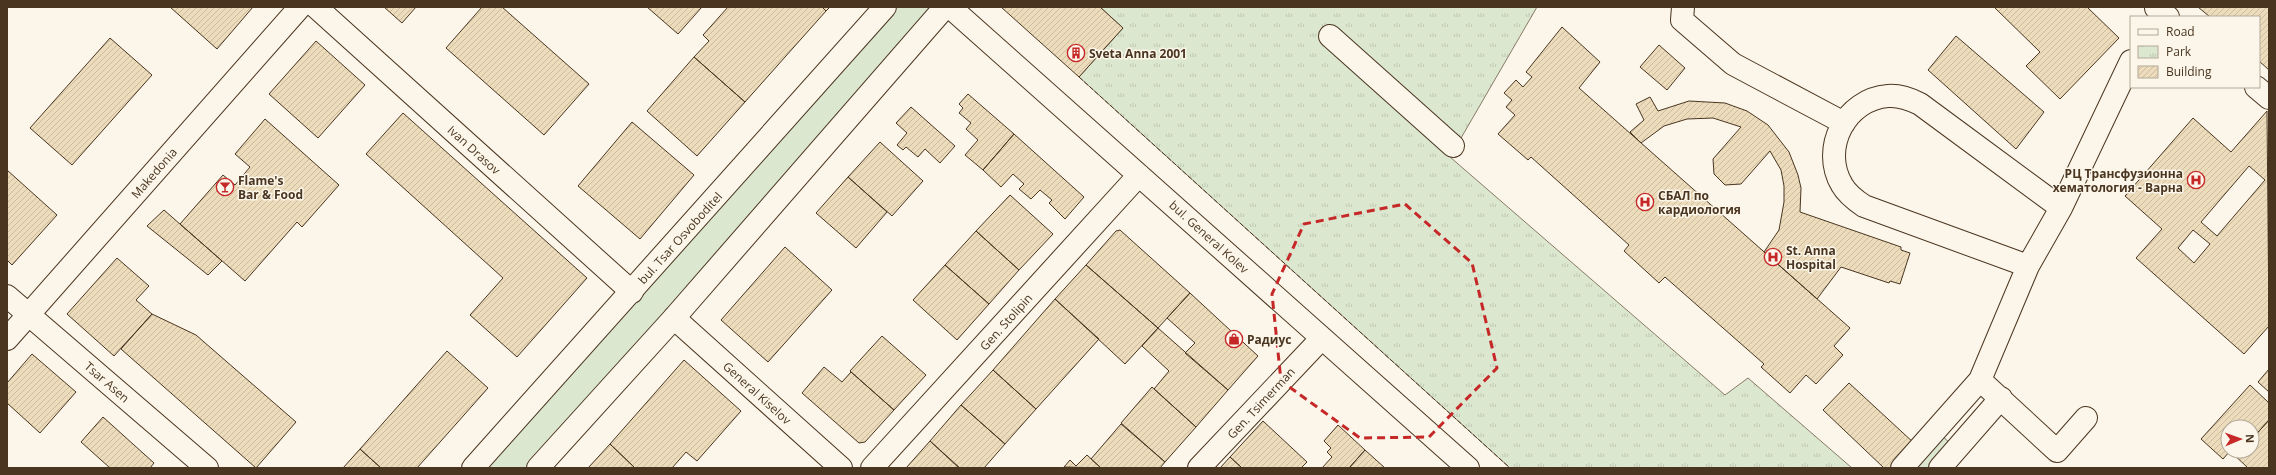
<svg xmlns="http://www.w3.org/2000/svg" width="2276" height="475" viewBox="0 0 2276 475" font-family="'Open Sans',sans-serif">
  <defs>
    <pattern id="park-tufts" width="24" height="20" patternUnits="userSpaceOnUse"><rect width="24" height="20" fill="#dce7d0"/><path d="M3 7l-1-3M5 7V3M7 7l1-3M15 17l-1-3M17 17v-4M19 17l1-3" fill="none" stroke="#bec7b2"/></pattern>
    <pattern id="building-hatch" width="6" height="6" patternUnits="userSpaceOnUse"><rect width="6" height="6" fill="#ecdcbc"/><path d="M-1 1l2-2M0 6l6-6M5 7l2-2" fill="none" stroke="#ccbda1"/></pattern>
  </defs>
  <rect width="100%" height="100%" fill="#fbf6e9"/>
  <!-- grass -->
  <path fill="#dce7d0" stroke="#887966" d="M885,7h60l-407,461h-65z
    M1936,430l20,19 -16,19h-38z"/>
  <!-- park -->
  <path fill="url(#park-tufts)" stroke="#887966" d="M1100,7h437l-87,150 275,238 23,-17 104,90h-342l-431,-391 44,-49z"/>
  <!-- building -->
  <path fill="url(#building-hatch)" stroke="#4a3520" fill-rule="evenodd" d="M170,7h83l-36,42z
    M384,7h32l-14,16z
    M482,7h20l87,77 -45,51 -98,-87z
    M647,7h55l-24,27z
    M728,7h94l4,4 -81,91 -51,-45 15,-16 -6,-6z
    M822,7h8l-4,4z
    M1001,7h99l23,21 -44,49z
    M1994,7h93l32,31 -59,61 -34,-33 14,-14z
    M2198,7h71v63l-10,-9v-44h-49z
    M1562,27l38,35 -21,26 271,240 -16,18 9,9 -27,29 -10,-9 -16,18 -29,-26 3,-3 -99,-87 -6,6 -35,-32 5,-6 -98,-88 -3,3 -30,-26 17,-19 -9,-8 6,-7 -8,-7 12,-13 7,7 9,-10 -6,-5z
    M1956,36l88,76 -28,37 -88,-79z
    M110,38l42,37 -80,90 -42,-37z
    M316,41l49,44 -47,53 -49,-44z
    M1659,45l26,23 -18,22 -27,-23z
    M694,57l51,45 -48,54 -50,-45z
    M968,94l46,40 -31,36 -18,-15 13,-15 -12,-11 5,-6 -12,-10 4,-5 -4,-4z
    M1650,97l8,14 31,-10 36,2 22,8 21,14 21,27 9,23 3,13 -1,24 101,35v3l9,3 -10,31 -10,-3 -1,2 -48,-16 -24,32 -53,-47 15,-22 5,-28v-16l-3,-16 -11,-19 -29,33 -16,1 -11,-11 -1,-15 28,-32 -28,-9 -26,1 -23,7 -23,17 -11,-11 14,-12 -8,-16z
    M911,107l44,39 -15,17 -15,-14 -7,8 -12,-10 -3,3 -6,-5 10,-12 -11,-10z
    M2267,111l2,215 -25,28 -108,-96 26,-29 -37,-33 68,-78 38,34zM2249,166l16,14 -48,56 -16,-14zM2193,230l17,14 -16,19 -16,-15z
    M403,113l184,165 -70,79 -47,-42 33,-37 -137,-124z
    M265,119l74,66 -37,42 -5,-5 -52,59 -65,-57 43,-49 12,10 15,-18 -15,-13z
    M632,122l62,53 -54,64 -62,-53z
    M1014,134l70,63 -19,22 -16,-16 3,-3 -12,-10 -9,9 -12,-10 5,-5 -11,-10 -12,13 -18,-17z
    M880,142l43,39 -31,35 -44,-39z
    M7,170l50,45 -45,50 -5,-5z
    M848,177l39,35 -31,36 -40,-35z
    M1010,195l43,39 -34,36 -43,-39z
    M164,210l58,51 -14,14 -61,-49z
    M1120,230l70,63 -32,35 -72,-63 30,-34z
    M976,231l43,39 -30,34 -44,-39z
    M785,247l47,43 -64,72 -47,-42z
    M117,258l32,28 -13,14 16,14 -38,42 -47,-42z
    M945,265l44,39 -32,36 -44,-40z
    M1086,265l72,63 -33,36 -70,-65z
    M1190,293l68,63 -30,34 -43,-37 10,-10 -28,-25z
    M1055,299l44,40 -63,70 -43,-39z
    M152,314l44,21 100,87 -40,46 -135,-119z
    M1158,328l70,62 -32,37 -42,-38 15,-18 -27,-25z
    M882,336l44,39 -32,35 -44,-39z
    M447,351l41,37 -71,80h-36l-21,-19z
    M32,354l44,38 -36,41 -33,-30v-20z
    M684,360l57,51 -44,50 -11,-9 -14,16h-37l-25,-24z
    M824,367l18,15 9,-10 43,38 -29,32 -6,1 -57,-50z
    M2269,369v23l-11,-10z
    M993,370l43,39 -31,35 -44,-39z
    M1849,383l66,61 -21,24h-10l-61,-58z
    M2250,385l19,18v17l-17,19v-12h-24v24h2l-7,8 -22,-20z
    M1152,387l44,40 -31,35 -44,-39z
    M961,405l44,39 -21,24h-24l-30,-27z
    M103,417l51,46 -4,5h-40l-29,-26z
    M2269,420v48h-21l-18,-17h22v-12z
    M1263,421l44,41 -6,6h-59l-12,-11z
    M1121,424l44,38 -5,6h-59l-10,-9z
    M1338,425l27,25 -16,18h-27l10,-11 -5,-5 4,-4 -7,-7z
    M930,441l29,27h-53z
    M610,444l25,24h-47z
    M360,449l21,19h-38z
    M1365,450l20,18h-36z
    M1087,455l14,13 -37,-1 6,-7 6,6z
    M1230,457l12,11h-22z"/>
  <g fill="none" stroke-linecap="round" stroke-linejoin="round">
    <defs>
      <path id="minor" d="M316,7l316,285
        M950,7l518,461
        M1683,7l-1,13 51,44 111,59
        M2156,8l12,9
        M1330,36l123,110
        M2256,87l13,11
        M2028,266l-164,-60c-9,-6 -17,-12 -22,-21 -22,-37 4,-86 46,-89 12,-1 22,3 32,8l141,104
        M7,296l200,172
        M674,318l167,150
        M7,339l293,-332
        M1980,380l77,71 29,-33
        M872,468l267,-293
        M1199,468l123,-130
        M1902,468l78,-88 48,-114 33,-58 70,-147
        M1940,468l61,-70"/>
      <path id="major" d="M473,468l412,-461
        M538,468l136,-150 271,-311"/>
    </defs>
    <!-- minor casing -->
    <use href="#minor" stroke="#4a3520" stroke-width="24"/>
    <!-- major casing -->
    <use href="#major" stroke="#4a3520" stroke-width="24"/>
    <!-- minor -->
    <use href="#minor" stroke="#fbf6e9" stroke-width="22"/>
    <!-- major -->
    <use href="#major" stroke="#fbf6e9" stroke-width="22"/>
    <!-- fence -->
    <path stroke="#4a3520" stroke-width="1" stroke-dasharray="5 2" stroke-linecap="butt" d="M1079,77l431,391"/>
  </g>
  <!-- marked area -->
  <path fill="none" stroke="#c62828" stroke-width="3" stroke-dasharray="8 5" stroke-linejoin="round" d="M1405,204l67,59 25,105 -68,69 -69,1 -79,-57 -9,-87 32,-70z"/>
  <!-- icons -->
  <defs>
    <symbol id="building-ring" viewBox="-11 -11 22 22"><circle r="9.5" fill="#fbf6e9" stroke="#c62828" stroke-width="1.5"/><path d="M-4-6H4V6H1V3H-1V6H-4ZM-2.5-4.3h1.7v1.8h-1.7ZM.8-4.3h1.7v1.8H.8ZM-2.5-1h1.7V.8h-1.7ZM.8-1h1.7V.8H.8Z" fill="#c62828"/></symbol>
    <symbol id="hospital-ring" viewBox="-11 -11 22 22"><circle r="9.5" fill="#fbf6e9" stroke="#c62828" stroke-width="1.5"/><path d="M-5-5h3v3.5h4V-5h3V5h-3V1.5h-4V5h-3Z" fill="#c62828"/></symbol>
    <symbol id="bar-ring" viewBox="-11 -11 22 22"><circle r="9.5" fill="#fbf6e9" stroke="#c62828" stroke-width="1.5"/><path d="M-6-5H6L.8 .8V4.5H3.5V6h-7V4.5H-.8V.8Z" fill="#c62828"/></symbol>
    <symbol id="shop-ring" viewBox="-11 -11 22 22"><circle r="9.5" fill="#fbf6e9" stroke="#c62828" stroke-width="1.5"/><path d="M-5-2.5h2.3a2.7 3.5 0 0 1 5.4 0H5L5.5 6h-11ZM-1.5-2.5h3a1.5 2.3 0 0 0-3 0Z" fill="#c62828"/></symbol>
  </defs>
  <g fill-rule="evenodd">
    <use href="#building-ring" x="1066" y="43" width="20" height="20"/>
    <use href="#hospital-ring" x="2186" y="170" width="20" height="20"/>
    <use href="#bar-ring" x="215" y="177" width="20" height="20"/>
    <use href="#hospital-ring" x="1635" y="192" width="20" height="20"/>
    <use href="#hospital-ring" x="1763" y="247" width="20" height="20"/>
    <use href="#shop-ring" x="1224" y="329" width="20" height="20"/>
  </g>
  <g text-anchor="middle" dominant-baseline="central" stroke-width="3" stroke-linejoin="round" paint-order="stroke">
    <!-- poi labels -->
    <g font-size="12" font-weight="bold" fill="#4a3520" stroke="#fbf6e9" text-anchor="start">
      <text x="1089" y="53">Sveta Anna 2001</text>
      <text x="2183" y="173" text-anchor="end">РЦ Трансфузионна<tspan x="2183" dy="14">хематология - Варна</tspan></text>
      <text x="238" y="180">Flame's<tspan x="238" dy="14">Bar &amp; Food</tspan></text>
      <text x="1658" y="195">СБАЛ по<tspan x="1658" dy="14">кардиология</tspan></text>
      <text x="1786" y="250">St. Anna<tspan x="1786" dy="14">Hospital</tspan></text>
      <text x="1247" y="339">Радиус</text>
    </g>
    <!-- street labels -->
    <g font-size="12" fill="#4a3520" stroke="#fbf6e9">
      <text transform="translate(474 150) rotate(42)">Ivan Drasov</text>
      <text transform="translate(154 173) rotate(-49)">Makedonia</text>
      <text transform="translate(1209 237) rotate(42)">bul. General Kolev</text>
      <text transform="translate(680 238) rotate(-48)">bul. Tsar Osvoboditel</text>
      <text transform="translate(1006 322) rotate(-48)">Gen. Stolipin</text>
      <text transform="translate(107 382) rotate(41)">Tsar Asen</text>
      <text transform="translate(757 393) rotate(42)">General Kiselov</text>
      <text transform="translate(1261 403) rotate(-47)">Gen. Tsimerman</text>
    </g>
  </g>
  <!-- border -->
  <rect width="2276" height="475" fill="none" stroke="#4a3520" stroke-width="16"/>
  <!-- legend -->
  <rect x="2130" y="16" width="130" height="72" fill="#fbf6e9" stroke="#b4a999"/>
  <rect x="2138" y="29" width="20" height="6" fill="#fbf6e9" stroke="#b4a999"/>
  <text x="2166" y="36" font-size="12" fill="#4a3520">Road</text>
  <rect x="2138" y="46" width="20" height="12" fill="url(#park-tufts)" stroke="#b4a999"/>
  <text x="2166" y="56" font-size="12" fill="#4a3520">Park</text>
  <rect x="2138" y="66" width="20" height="12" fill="url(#building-hatch)" stroke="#b4a999"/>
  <text x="2166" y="76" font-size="12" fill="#4a3520">Building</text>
  <!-- north arrow -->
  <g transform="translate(2240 439) rotate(88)"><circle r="19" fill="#fbf6e9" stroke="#b4a999"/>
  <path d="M0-3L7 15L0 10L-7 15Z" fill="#c62828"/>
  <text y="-6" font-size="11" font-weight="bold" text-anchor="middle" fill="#4a3520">N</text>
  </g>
</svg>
